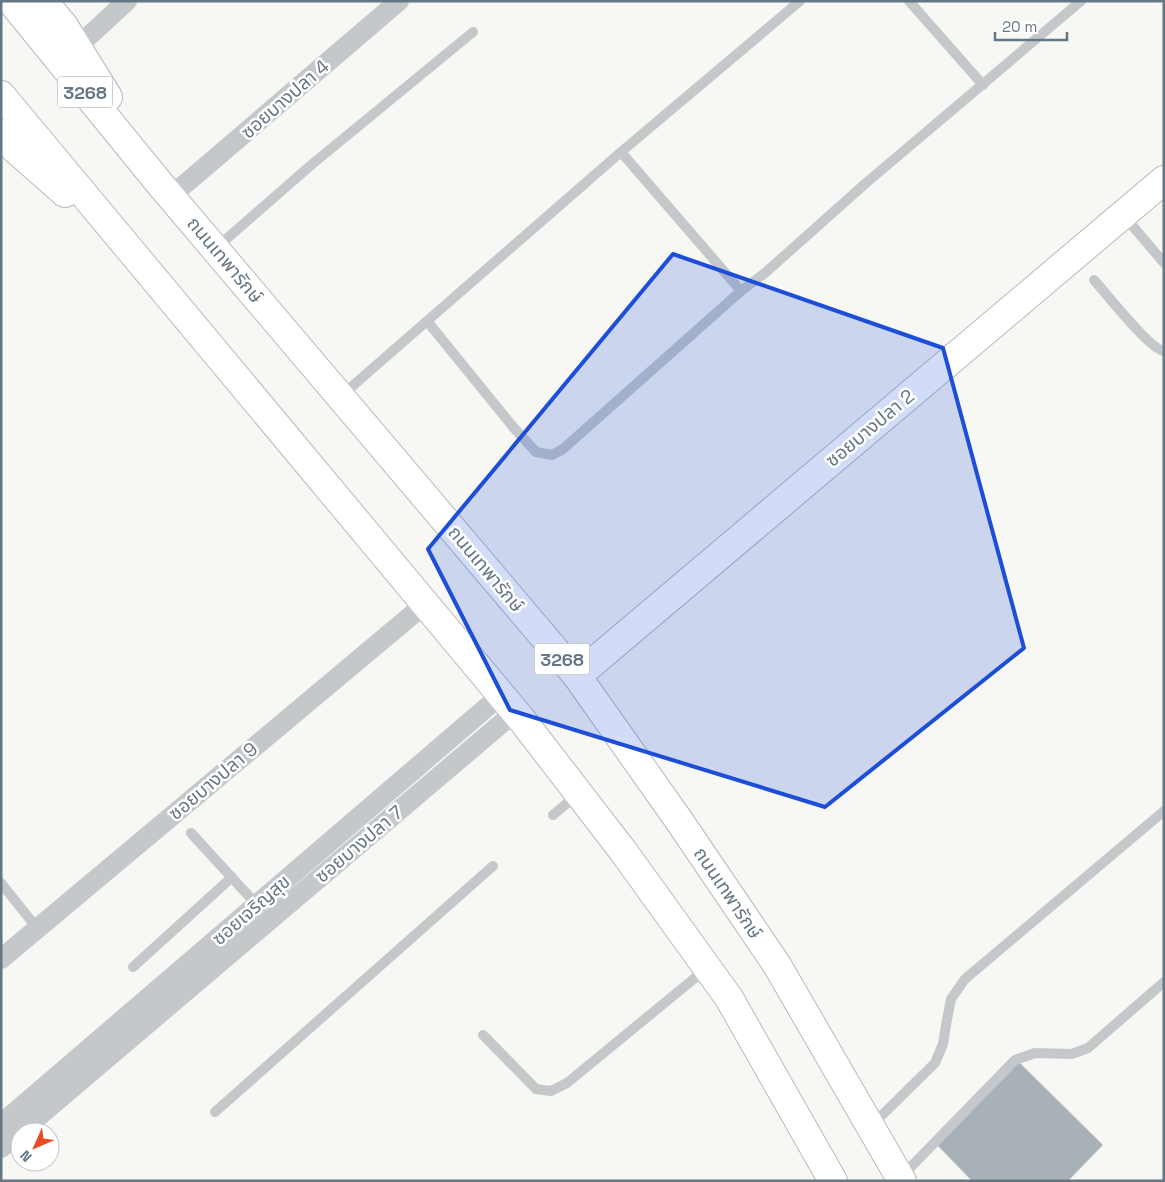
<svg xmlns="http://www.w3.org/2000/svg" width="1165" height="1182" viewBox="0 0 1165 1182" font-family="'Space Grotesk','Noto Sans Thai',sans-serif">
  <rect width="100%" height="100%" fill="#f7f7f3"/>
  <!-- building -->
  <path fill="#a8b1b7" stroke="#d8d8d6" d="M1018,1061l85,84 -35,36h-96l-35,-36z"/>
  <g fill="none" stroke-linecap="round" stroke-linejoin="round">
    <defs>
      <path id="secondary" d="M577,676l587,-496"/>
      <path id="primary" d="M11,1l149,183 417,492 103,146 97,143 125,216
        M43,1l21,25 44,71
        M1,95l521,625 101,131 106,147 104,183
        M1,134l14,15 50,44"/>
    </defs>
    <!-- secondary casing -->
    <use href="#secondary" stroke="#b4babe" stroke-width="30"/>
    <!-- primary casing -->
    <use href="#primary" stroke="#b7bbbf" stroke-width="30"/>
    <!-- lane -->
    <path stroke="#c4c8cb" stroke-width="10" d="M909,1l74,84
      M621,152l179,-151
      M1124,216l40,47
      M216,248l94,-82 163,-134
      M1094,280c12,13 56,70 70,71
      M427,321l87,107 22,24 16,3 11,-6 178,-158
      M341,396l280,-244 120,139 24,-18 101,-90 215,-182
      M553,815l25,-21
      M191,833l66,72
      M1,883l36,45
      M133,967l98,-89
      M483,1035l53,54 15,2 16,-8 140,-115
      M215,1112l278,-246
      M871,1126l64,-63 8,-19 3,-19 5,-26 14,-20 199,-168
      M901,1177l114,-117 20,-7 37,1 16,-6 76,-66"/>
    <!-- street -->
    <path stroke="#c4c8cb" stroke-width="20" d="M77,47l50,-46
      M171,196l228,-195
      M1,959l424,-355
      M1,1124l500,-429
      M20,1132l495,-420
      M1,1148l19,-16"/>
    <!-- secondary -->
    <use href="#secondary" stroke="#fff" stroke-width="28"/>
    <!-- primary -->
    <use href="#primary" stroke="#fff" stroke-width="28"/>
  </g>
  <!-- marked area -->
  <path fill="#1d4ed8" fill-opacity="0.2" stroke="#1d4ed8" stroke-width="4" stroke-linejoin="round" d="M673,254l270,94 81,300 -199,159 -315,-97 -82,-161z"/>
  <g text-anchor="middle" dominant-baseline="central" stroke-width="5" stroke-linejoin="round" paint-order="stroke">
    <!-- shield labels -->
    <g fill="#fff" stroke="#93a0aa" stroke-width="1">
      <rect x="57.5" y="76.5" width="55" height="31" rx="4"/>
      <rect x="534.5" y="643.5" width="55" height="31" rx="4"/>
    </g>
    <g font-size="18" font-weight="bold" fill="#657785">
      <text x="85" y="92">3268</text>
      <text x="562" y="659">3268</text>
    </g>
    <!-- street labels -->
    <g font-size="19" fill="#657785" stroke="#fff">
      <text transform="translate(285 99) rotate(-41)">ซอยบางปลา 4</text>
      <text transform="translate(225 260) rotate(50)">ถนนเทพารักษ์</text>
      <text transform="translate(870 428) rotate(-40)">ซอยบางปลา 2</text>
      <text transform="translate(486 569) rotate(50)">ถนนเทพารักษ์</text>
      <text transform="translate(213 781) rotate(-40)">ซอยบางปลา 9</text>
      <text transform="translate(359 844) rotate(-40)">ซอยบางปลา 7</text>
      <text transform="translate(728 893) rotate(56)">ถนนเทพารักษ์</text>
      <text transform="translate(251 910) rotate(-41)">ซอยเจริญสุข</text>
    </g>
  </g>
  <!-- border -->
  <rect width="1165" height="1182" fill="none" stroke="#657785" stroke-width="5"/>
  <!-- north arrow -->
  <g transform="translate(35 1147) rotate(225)"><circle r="24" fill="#ffffff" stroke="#c1c9ce"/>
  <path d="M0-4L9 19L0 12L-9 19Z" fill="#e64d24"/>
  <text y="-8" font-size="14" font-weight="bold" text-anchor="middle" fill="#657785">N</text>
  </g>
  <!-- scale -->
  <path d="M995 32v8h72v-8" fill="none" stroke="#657785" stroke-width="2.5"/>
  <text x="1002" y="32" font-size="15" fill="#657785" stroke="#ffffff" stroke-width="4" paint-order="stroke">20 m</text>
</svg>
